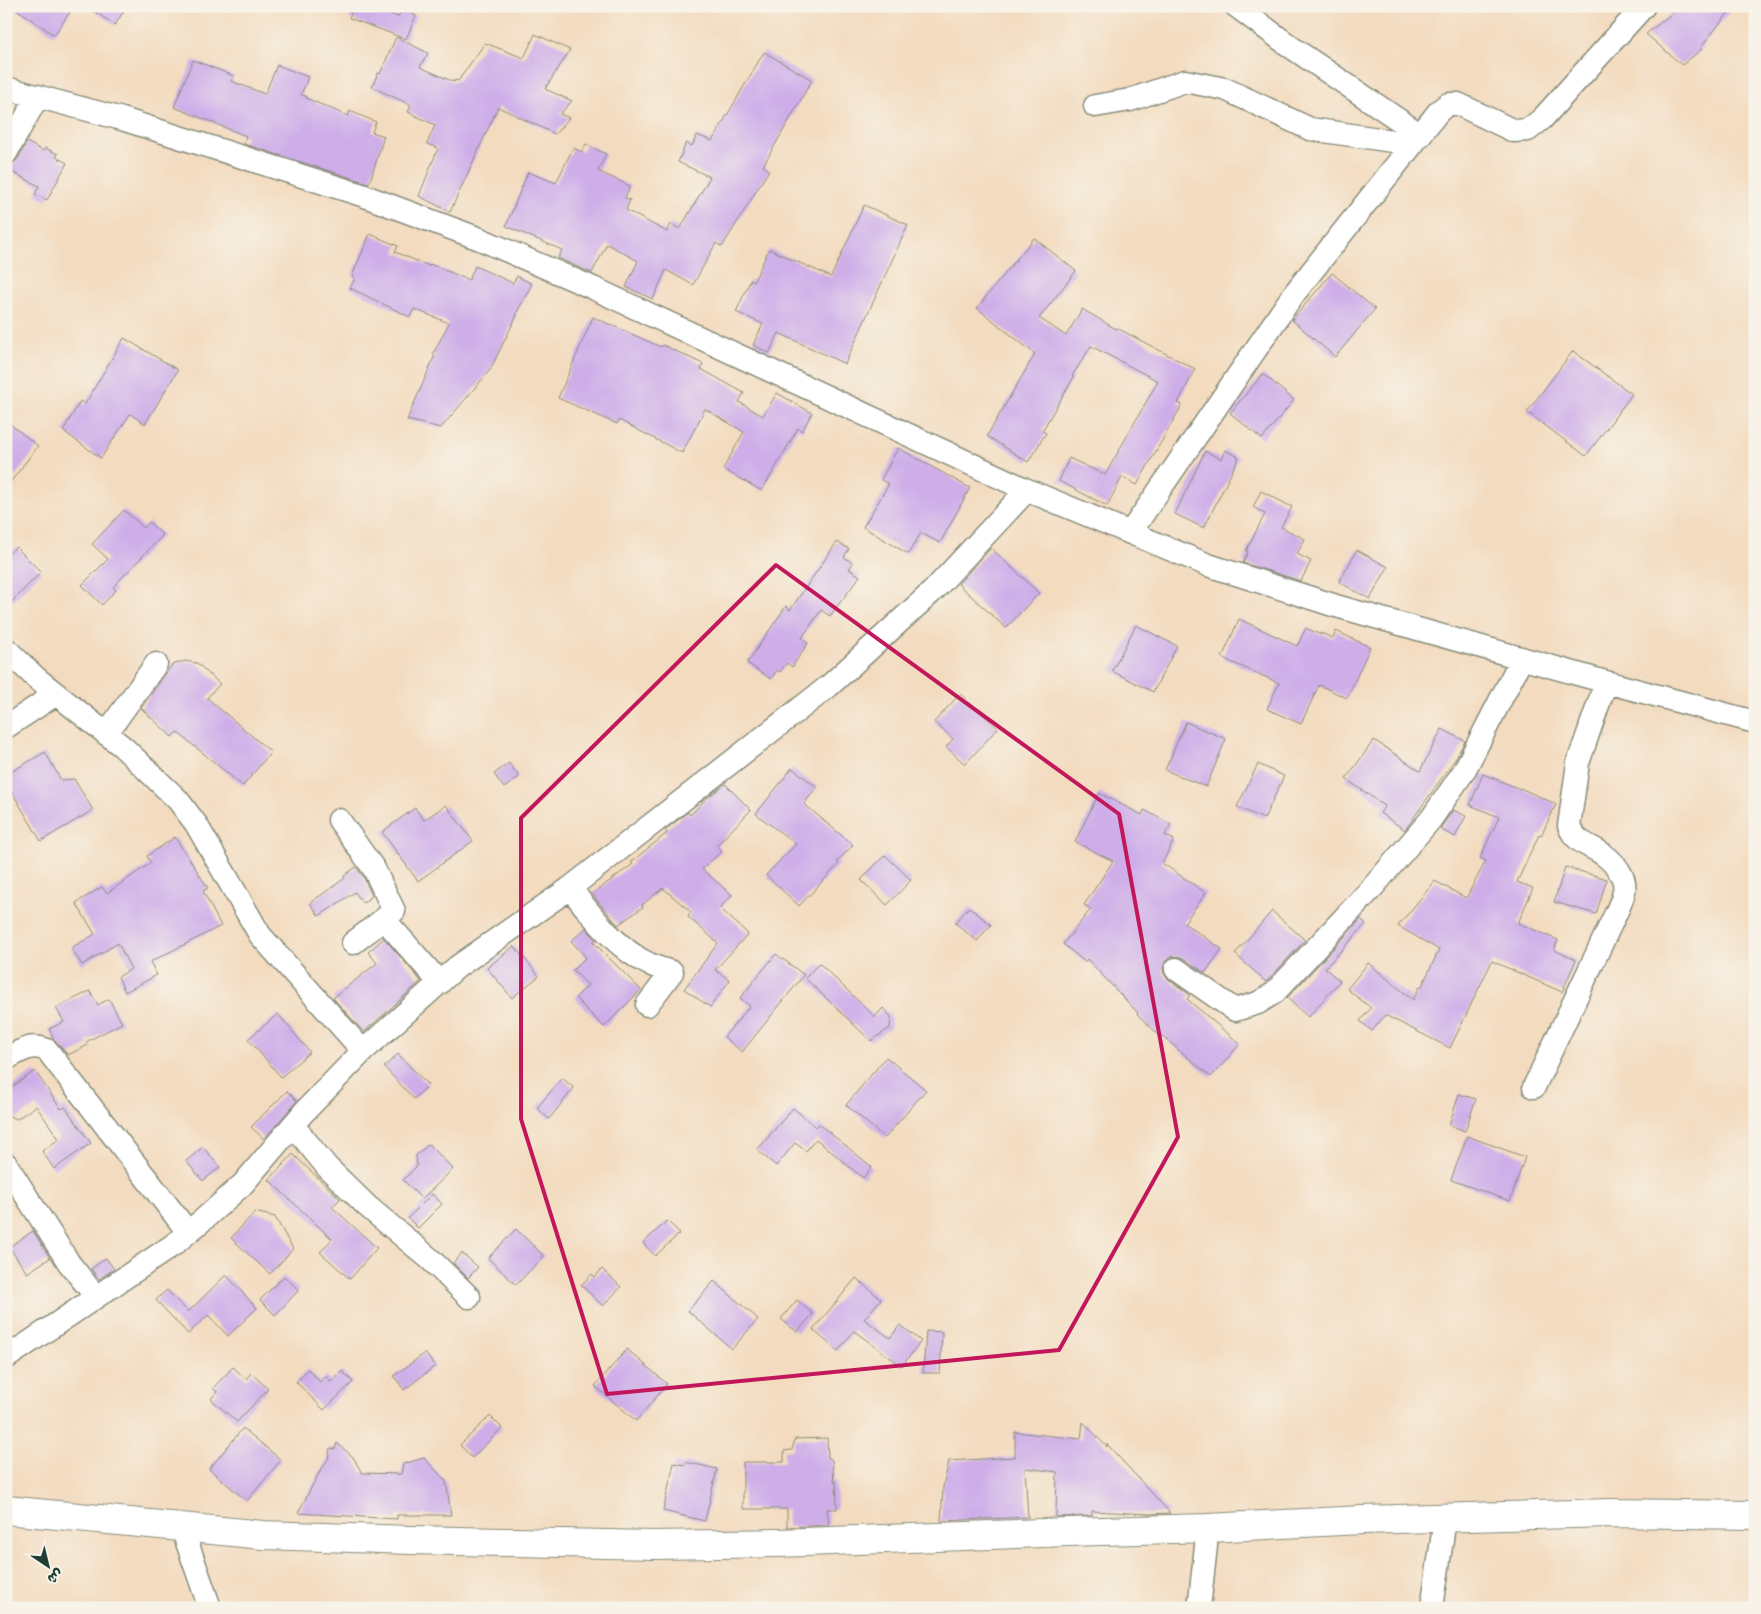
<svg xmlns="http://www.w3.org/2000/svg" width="1761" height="1614" viewBox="0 0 1761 1614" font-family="'Patrick Hand','Playpen Sans Arabic',sans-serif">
  <rect width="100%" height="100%" fill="#f7f3e8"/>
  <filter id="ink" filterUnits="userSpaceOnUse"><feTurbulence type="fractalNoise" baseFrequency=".02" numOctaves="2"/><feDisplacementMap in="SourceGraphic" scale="10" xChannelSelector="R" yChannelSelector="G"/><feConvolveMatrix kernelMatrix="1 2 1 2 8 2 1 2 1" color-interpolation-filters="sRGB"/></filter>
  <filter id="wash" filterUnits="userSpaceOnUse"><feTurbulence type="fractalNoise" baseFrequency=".0096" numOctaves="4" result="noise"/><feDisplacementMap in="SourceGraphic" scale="20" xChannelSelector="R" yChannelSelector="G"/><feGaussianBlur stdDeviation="1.12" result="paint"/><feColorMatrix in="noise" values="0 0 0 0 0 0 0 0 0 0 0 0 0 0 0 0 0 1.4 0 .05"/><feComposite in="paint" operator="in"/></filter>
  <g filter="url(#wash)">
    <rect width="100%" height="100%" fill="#f3dbbf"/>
    <g id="blocks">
      <!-- building -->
      <path fill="#ceade9" d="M12,6h62l-20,29z
        M86,6h41l-12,19z
        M354,6h16l28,11 4,-8 14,7 -10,23 -57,-21z
        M1681,6h53l-33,41 1,2 -20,16 -36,-31z
        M535,34l35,16 -25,39 27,12 -12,13 9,4 -14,16 -57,-27 -48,105 -31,-16 19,-48 -11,-4 8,-19 -27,-13 3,-7 -39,-18 6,-14 2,1 16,-37 32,16 -8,14 34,15 1,-2 3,1 27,-38 39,15z
        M764,52l48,28 -49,86 6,4 -47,77 -6,-4 -23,42 -27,-15 -13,29 -27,-12 12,-26 -31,-17 -15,29 -34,-15 4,-8 -56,-24 22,-54 28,11 17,-35 9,4 4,-8 20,10 -8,17 32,15 -5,12 5,2 -4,10 41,22 4,-8 9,5 30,-52 -32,-15 8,-19 6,3 5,-11 15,6z
        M193,60l41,16 -3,5 34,13 12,-29 31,12 -7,18 5,1v2l42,18 2,-5 26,11 -4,10 12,4 -14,45 -2,2 -124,-39 2,-8 -72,-29z
        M27,142l16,9 2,-3 13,6 -2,3 11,6 -20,37 -12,-6 4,-8 -33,-17v-3l6,-2 5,-4z
        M864,205l44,20 -63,139 -66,-31 -10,20 -16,-8 10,-21 -27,-12 15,-33 3,2 15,-32 62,28z
        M370,234l28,12 -3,6 34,14 1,-2 39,16 6,-14 38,17 4,-7 15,8 -16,30 1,1 -27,55 -49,58 -34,-8 28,-65 -2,-1 16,-31 -35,-14 -4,8 -60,-29 5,-10 -3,-2z
        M1034,238l42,33 -37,47 27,18 16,-27 34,20 1,-1 78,41 -17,34 4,2 -45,80 -15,-8 -15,29 -48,-25 10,-23 36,17 53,-94 -67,-35 -19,30 2,1 -32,54 4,2 -18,29 -41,-26 48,-82 -58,-46z
        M1332,273l43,36 -40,48 -43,-37z
        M593,317l68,30 2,-2 40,19 -2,5 43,24 -5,9 24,14 14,-23 35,20 -10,18 -4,-3 -36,63 -39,-22 21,-37 -39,-23 -23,44 -63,-33 -2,4 -59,-26z
        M124,338l54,32 -33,54 -15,-10 -29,44 -38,-27 17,-30 5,3z
        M1573,351l59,43 -46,62 -59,-44z
        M1263,374l31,26 -32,39 -32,-26z
        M6,421l32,25 -32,42z
        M898,448l72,40 -30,55 -19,-10 -13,21 -45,-27 26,-43 -8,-4z
        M1225,450l14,7 -35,71 -29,-14 30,-63 16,8z
        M1261,491l31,16 -11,20 24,12 -8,15 14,7 -10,20 -58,-18 5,-11 -2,-1 19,-37 -12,-7z
        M124,510l20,18 5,-6 14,13 -50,52 3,3 -14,15 -20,-20 26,-26 -16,-15z
        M837,542l12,7 -5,8 9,6 -4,6 11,7 -30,40 -9,-6 -19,28 6,5 -16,24 -5,-4 -7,9 -3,-2 -6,9 -24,-16 39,-57 4,4z
        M16,547l25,25 -35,36v-52z
        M991,548l48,45 -33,35 -48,-44z
        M1357,550l31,17 -18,32 -31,-17z
        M1239,619l58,27 9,-18 15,7v-2l12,5 3,-7 34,16 -23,51 -28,-13 -18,39 -34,-15 12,-26 -57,-25z
        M1136,625l41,21 -24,46 -41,-21z
        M185,661l12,2 23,21 -13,14 64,54 -28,34 -66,-54 -5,5 -31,-29 31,-43z
        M960,694l38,34 -33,36 -19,-17 7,-8 -19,-17z
        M1186,722l40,17 -20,48 -41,-17z
        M1442,729l23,12 -9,17 -51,72 -25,-17 5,-7 -39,-27 28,-39 46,31z
        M45,752l16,28 13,-1 19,31 -52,31 -35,-59v-7z
        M509,763l10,14 -15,11 -10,-14z
        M1258,764l26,12 -20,43 -27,-12z
        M792,768l25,19 -13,17 49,41 -16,17 2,2 -40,42 -33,-31 30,-31 -40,-30z
        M1483,774l37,15v-1l36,16 -15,32 -2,-1 -22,47 16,6 -15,35 40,17 -4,10 22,10 -14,32 -70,-31 -42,87 -65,-33 -13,16 -12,-10 11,-13 -24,-19 21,-26 45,37 6,-13 2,1 18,-38 -41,-24 37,-45 31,17 20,-37 -6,-3 19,-41 -29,-12z
        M725,784l26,26 -34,35 5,6 -20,18 30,26 -12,13 28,26 -33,36 15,10 -20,27 -26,-18 34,-46 -30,-26 3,-5 -28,-24 -21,17 1,2 -25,18 -26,-31 41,-30 -2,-2 36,-29 -2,-3 23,-18 2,3 17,-17z
        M1099,793l43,22 2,-5 27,14 -6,11 9,5 -12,23 44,30 -22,30 38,26 -17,24 -22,-15 -5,-2 -8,1 -5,5 -2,6 1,6 4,5 22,16 -3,4 53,45 -29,33 -50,-42 -1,1 -23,-22 1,-1 -51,-54 -2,3 -22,-18 28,-35 -7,-4 29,-44 -38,-19z
        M446,805l27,36 -55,40 -36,-49 33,-24 9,12z
        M1453,810l13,6 -11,21 -15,-8z
        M175,837l33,51 -5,3 18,35 -71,36 7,13 -32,17 -7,-15 13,-8 -13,-26 -36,22 -11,-17 24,-14 -19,-31 26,-16 5,6 44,-30 -4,-7z
        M885,855l26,25 -24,25 -26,-25z
        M356,867l7,9 9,20 -9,7 -8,-11 -36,24 -9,-13 35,-25 -1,-2z
        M1565,867l42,12 -11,35 -42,-12z
        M969,907l22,18 -14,16 -22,-18z
        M1272,911l33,29 -39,42 -31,-28z
        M1361,919l5,5 -41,44 15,13 -32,36 -21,-19z
        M586,928l10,12 -3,2 48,48 -37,37 -29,-29 13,-13 -15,-15 13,-13 -15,-16z
        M384,938l37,43 -57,51 -31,-34 44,-35 -9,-11z
        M514,946l25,30 -27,22 -25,-30z
        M776,954l28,21 -62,77 -18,-15 26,-31 -10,-8z
        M819,963l56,54 8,-9 8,9 -1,11 -19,13 -66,-63z
        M90,991l8,14 11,-6 13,24 -36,19 2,3 -20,10 -14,-16 -5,-10 15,-7 -8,-14z
        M278,1014l32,38 -29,25 -33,-38z
        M398,1054l30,31 -14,14 -30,-32z
        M886,1057l40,33 -41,48 -39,-33z
        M35,1071l26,38 4,-2 26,36 -37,26 -12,-18 17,-12 -23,-33 -19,13 -11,-4v-24z
        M562,1078l12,10 -25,31 -12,-11z
        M287,1091l10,10 -33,38 -13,-12z
        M1459,1094l17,5 -11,32 -16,-6z
        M793,1108l23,19 3,-3 53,43 -9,11 -47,-39 -10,12 -11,-8 -19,23 -19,-16z
        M1467,1136l58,21 -15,44 -59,-21z
        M429,1144l24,25 -31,30 -19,-19 14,-14 -1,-11z
        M203,1147l17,20 -17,14 -17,-20z
        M293,1154l47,45 -8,8 45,41 -27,31 -30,-27 12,-13 -63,-59z
        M432,1194l10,10 -24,24 -10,-10z
        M255,1212l20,5 18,32 -23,25 -39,-36z
        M667,1221l13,12 -25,23 -12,-13z
        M516,1229l28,27 -28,29 -28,-27z
        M33,1231l17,27 -23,15 -18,-26z
        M462,1253l16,14 -10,11 -15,-15z
        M106,1258l8,11 -15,10 -8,-10z
        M602,1269l19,18 -18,19 -22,-21 11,-11 3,3z
        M226,1275l31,33 -29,28 -20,-21 -20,19 -32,-34 11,-10 21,22z
        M284,1276l15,14 -24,25 -15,-15z
        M856,1278l25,21 -17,20 26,19 10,-13 21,16 -19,25 -48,-35 -16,20 -25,-21z
        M714,1281l44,38 -26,30 -44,-38z
        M797,1300l16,14 -16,18 -16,-13z
        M926,1331l16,1 -2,41h-17z
        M627,1349l40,35 -31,37 -41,-35z
        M425,1353l10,13 -31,24 -10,-14z
        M233,1367l13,12 5,-6 17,16 -31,33 -26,-23 6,-7 -4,-4z
        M308,1369l12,13 6,-6 5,6 11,-11 11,11 -29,28 -28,-28z
        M490,1416l12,12 -30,30 -12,-13z
        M1083,1422l24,25v-3l63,69 -20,1 -58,-3v5l-36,1 1,-45 -32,-4 3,49 -87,4 2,-34 6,-26 66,-4v-25l66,7z
        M243,1428l38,32 -34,41 -38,-32z
        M827,1438l1,19 4,3 2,21h2l1,28h-10l2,16 -42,2v-18h-44v-47h41v-11l8,-1 3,-11z
        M337,1443l16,14 9,16 39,1 2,-10 21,-6 22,23 5,34h-54v4l-99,-6 21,-40 9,-14 2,-11 5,1z
        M686,1462l31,7 -12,52 -42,-10 11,-48 11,2z"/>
    </g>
  </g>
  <g filter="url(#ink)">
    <use href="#blocks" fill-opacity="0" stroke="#898c7a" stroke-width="1"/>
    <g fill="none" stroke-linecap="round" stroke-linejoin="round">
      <defs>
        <path id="minor" d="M1236,6l55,41 130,88
          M6,88l116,31 240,76 118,44 113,49 434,202 181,75 128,41 270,76 149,40
          M1095,106l35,-6 55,-19 40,8 85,40 103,15
          M6,153l32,-57
          M1130,533l163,-238 146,-184 9,-7h10l56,27 14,-1 14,-11 102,-113
          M6,649l29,28 88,70 55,53 18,24 64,111 103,116
          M6,727l50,-33
          M106,734l50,-70
          M339,820l35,49 20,42 -41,32 31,-24 56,64
          M570,888c22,28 47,61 79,76 7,3 15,6 23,8l-25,33
          M1176,969l59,41 23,-7 16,-10 98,-105 59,-69 33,-48 58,-113
          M6,1059c14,-8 25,-16 41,-9l141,182
          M1534,1087l82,-174c3,-7 7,-14 8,-22 3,-13 -9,-28 -20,-36 -13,-10 -28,-11 -35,-29l9,-63 28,-81
          M293,1125l34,42 40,39 63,53 39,38
          M6,1164l63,99 27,34
          M6,1358l167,-113 31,-26 39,-35 61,-72 59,-61 94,-84 113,-79 259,-202 105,-96 93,-100
          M182,1528l28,80
          M1199,1608l9,-80
          M1432,1608l13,-89"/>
        <path id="major" d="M6,1510l257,25 148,5 243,5 124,-2 289,-11 141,-4 154,-8 248,-7 145,2"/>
      </defs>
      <!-- minor casing -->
      <use href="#minor" stroke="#898c7a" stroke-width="25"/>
      <!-- major casing -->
      <use href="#major" stroke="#898c7a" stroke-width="30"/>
      <!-- minor -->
      <use href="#minor" stroke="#fff" stroke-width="22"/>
      <!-- major -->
      <use href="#major" stroke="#fff" stroke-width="28"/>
    </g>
  </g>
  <!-- marked area -->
  <path fill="none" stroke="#c2185b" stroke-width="4" stroke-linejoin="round" d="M776,565l343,249 59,323 -119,213 -452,44 -86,-275v-301z"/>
  <!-- margin -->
  <rect width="1761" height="1614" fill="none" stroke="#f7f3e8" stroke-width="25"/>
  <!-- north arrow -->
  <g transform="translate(48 1566) rotate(145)" stroke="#f7f3e8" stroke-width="4" paint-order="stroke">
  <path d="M0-4L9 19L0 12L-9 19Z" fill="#1f3d34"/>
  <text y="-8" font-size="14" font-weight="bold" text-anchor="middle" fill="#1f3d34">ش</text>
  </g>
</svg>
